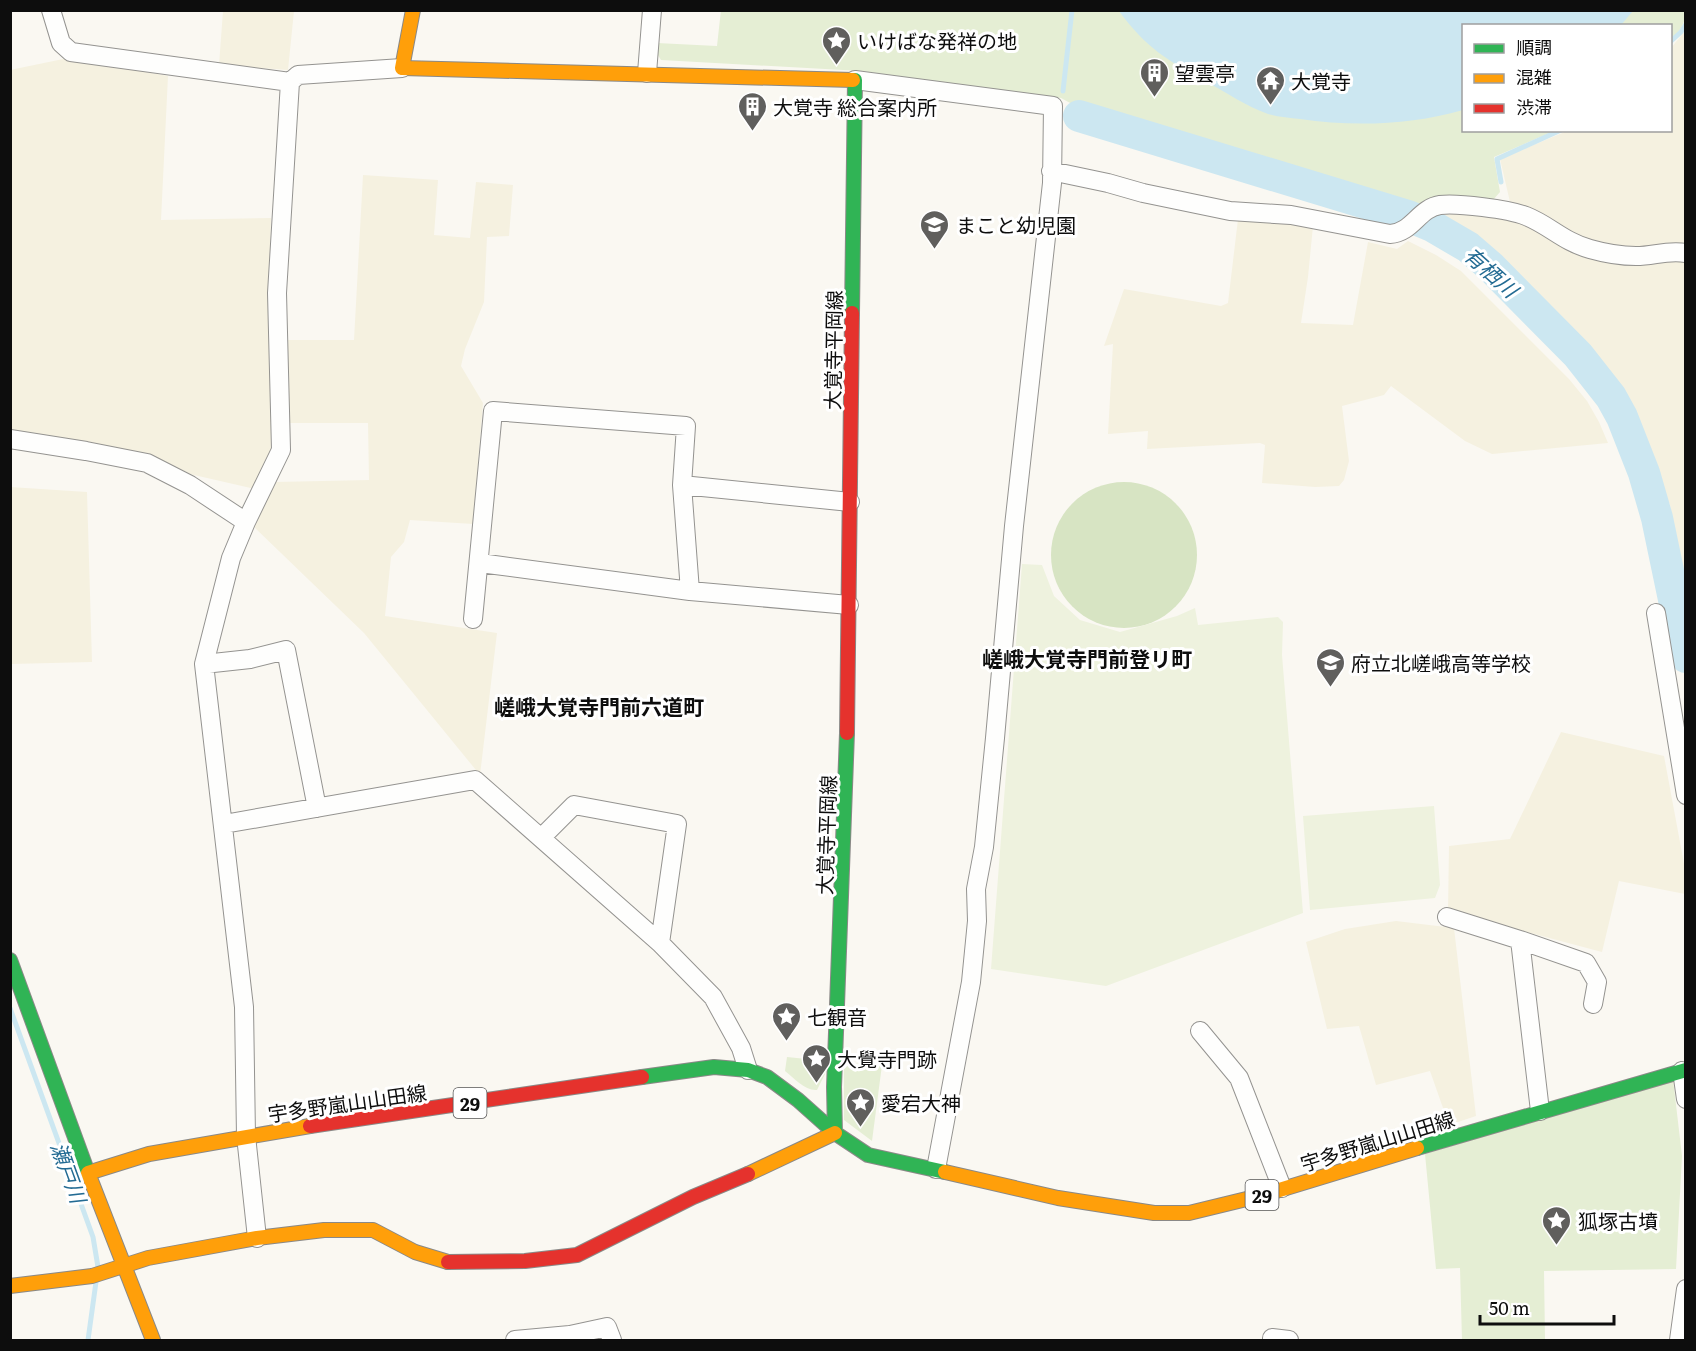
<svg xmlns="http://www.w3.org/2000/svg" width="1696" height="1351" viewBox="0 0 1696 1351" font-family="Literata,'Noto Sans JP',serif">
  <rect width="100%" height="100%" fill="#faf8f2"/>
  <!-- farmland -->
  <path fill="#f5f1e0" d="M223,11h71l-6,59 -69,-5z
    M1685,31v554l-15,-80 -46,-107 -47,-61 -82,-85 -58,-36 73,-14 -10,-43 67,-28 103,-1 1,-82z
    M68,58l100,18 -7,144 110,-2 -2,73 4,155 -18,43 -244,-56 -1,-363z
    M363,175l75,5 -4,55 36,3 6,-56 37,3 -4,51 -22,1 -3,65 -19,47 -4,17 22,37 -10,121 -63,-4 -6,22 -13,15 -6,59 112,17 -17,142 -116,-142 -110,-106 21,-45 94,-2 -1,-57h-81l1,-83h66z
    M1238,219l75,7 -5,51 -7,46 52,2 15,-83 29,7 11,-8 28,14 25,16 108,108 18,22 12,21 9,21 -116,11 -27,-13 -74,-55 -7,9 -42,11 7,55 -5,19 -5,6 -24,1 -53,-4 3,-38 -5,-2 -113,6 1,-18 -40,3 5,-90 -9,2 20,-57 97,17 7,-3z
    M10,487l77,5 5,170 -81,2z
    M1561,732l103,24 21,113v25l-66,-13 -17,71 -154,-41 1,-65 61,-7z
    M1396,921l58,7 22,188 -27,9 -19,-54 -54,14 -17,-59 -32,3 -21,-87 39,-13z"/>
  <!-- green -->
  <path fill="#e5eed4" d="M721,10l965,1c-1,13 -6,20 -15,29l-1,-14h-206v104l90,1 -60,26 6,35 -7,8 -78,11 -73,-19 -250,-77 -31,-17 -200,-27 -200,-11 -5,-8 1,-9 60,3z
    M787,1057l39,4 -1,13 -8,16c-12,1 -23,-12 -32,-19z
    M844,1063l38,2 -10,76 -28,-21z
    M1673,1079l9,77 -6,113 -132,2 1,68 -83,1 -2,-72 -24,1 -11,-115z"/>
  <!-- forest -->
  <path fill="#d7e4c3" d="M1051 555a73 73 0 1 1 146 0a73 73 0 1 1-146 0Z"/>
  <!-- pitch -->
  <path fill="#eef2de" d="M1022,564l20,1 12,31 26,24 40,12 57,-16 18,-8 3,17 80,-8 5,5 -1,33 21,258 -197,73 -115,-17z
    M1434,806l6,79 -5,13 -125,12 -7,-94z"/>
  <!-- water -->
  <path fill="#cce7f1" d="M1119,11h514l-12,14 -157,1 -1,84c-52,15 -109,17 -163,9 -10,-1 -22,-2 -32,-5 -22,-8 -41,-21 -61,-32 -39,-21 -62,-35 -88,-71z"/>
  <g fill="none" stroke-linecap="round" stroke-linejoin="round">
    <!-- stream -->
    <path stroke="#cce7f1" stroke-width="5" d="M1670,42l11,-10 5,-8
      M1063,91l9,-81
      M1501,182l-4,-23 64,-29
      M10,1008l83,229 5,30
      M88,1340l8,-58"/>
    <!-- river -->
    <path stroke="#cce7f1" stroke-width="32" d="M1079,116l329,100 24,10 36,21 22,19 88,89 33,42 11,20 22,56 13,45 29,139"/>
    <defs>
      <path id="street" d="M51,10l10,33 10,9 219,30
        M647,73l5,-63
        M855,80l198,26 -1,77 -38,343 -19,212 -11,109 -8,42 1,32 -6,61 -35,187
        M1051,171l57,12 35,10 87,18 61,4 99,19c22,-1 29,-26 50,-29 18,-2 68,4 86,11 23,9 38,26 64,33 14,4 32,7 46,7 18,0 30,-6 50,-3
        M10,439l76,12 61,12 43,22 56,37
        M682,485l168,17
        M480,563l210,28 159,14
        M1656,613l30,182
        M473,619l20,-208 193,15 -4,59 8,106
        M204,664l46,-5 36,-9 31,158
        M224,824l251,-44 185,163 53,54 28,51 7,22
        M541,838l33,-33 103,19 -17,119
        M1447,917l73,23 66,23 11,19 -4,22
        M1520,940l20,171
        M1200,1031l39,47 43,110
        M1682,1071l4,28
        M257,1238l-11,-102 -2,-129 -40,-343 27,-106 15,-36 35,-72 -4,-157 13,-211 8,-7 104,-7
        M515,1340l55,-5 37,-8 5,13
        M1272,1340v-2l17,2
        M1679,1340l7,-51"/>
      <path id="fast" d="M852,313l3,-233h-2
        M10,960l78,213
        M642,1077l72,-10 34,3 19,7 31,23 37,33 33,22 77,17
        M835,1133l-1,-46 13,-354
        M1417,1148l269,-78"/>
      <path id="slow" d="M413,10l-11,58 451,12
        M945,1172l113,26 96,15h35l74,-18 154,-47
        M748,1174l87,-41
        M10,1286l82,-10 56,-18 109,-20 67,-8h49l42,22 33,10
        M153,1340l-65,-167 61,-19 161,-28"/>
      <path id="jam" d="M847,733l5,-420
        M310,1126l332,-49
        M448,1262l77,-1 52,-6 116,-58 55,-23"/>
    </defs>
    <!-- street casing -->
    <use href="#street" stroke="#949390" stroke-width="20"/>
    <!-- fast casing -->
    <use href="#fast" stroke="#8a8987" stroke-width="16"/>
    <!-- slow casing -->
    <use href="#slow" stroke="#8a8987" stroke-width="16"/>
    <!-- jam casing -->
    <use href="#jam" stroke="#8a8987" stroke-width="16"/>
    <!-- street -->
    <use href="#street" stroke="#fefefd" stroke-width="18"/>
    <!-- fast -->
    <use href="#fast" stroke="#30b455" stroke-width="14"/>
    <!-- slow -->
    <use href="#slow" stroke="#ff9f0a" stroke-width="14"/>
    <!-- jam -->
    <use href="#jam" stroke="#e5322d" stroke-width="14"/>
  </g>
  <!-- icons -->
  <defs>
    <symbol id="sight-pin" viewBox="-11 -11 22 30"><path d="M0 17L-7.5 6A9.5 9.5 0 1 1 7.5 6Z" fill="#605f5d" stroke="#fff"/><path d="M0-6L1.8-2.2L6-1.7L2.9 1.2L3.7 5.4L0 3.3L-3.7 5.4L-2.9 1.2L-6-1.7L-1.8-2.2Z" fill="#fff"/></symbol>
    <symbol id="building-pin" viewBox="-11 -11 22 30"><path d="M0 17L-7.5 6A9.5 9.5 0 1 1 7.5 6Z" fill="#605f5d" stroke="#fff"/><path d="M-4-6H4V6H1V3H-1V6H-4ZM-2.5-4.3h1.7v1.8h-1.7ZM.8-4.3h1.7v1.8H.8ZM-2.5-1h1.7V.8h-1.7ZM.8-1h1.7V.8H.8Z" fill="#fff"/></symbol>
    <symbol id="temple-pin" viewBox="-11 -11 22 30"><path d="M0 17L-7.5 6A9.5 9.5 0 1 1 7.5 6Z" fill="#605f5d" stroke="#fff"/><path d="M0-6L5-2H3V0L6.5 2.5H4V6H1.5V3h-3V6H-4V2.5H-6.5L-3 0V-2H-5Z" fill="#fff"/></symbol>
    <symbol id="school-pin" viewBox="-11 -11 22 30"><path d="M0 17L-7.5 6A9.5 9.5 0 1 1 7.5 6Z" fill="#605f5d" stroke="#fff"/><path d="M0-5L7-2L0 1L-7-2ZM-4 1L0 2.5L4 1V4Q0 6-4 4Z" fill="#fff"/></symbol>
  </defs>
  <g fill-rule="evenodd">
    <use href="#sight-pin" x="820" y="24" width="33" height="45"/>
    <use href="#building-pin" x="1138" y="56" width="33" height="45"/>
    <use href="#temple-pin" x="1254" y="64" width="33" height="45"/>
    <use href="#building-pin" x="736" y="90" width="33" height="45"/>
    <use href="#school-pin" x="918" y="208" width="33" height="45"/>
    <use href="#school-pin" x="1314" y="646" width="33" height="45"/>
    <use href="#sight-pin" x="770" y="1000" width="33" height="45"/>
    <use href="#sight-pin" x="800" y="1042" width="33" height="45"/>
    <use href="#sight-pin" x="844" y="1086" width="33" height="45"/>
    <use href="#sight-pin" x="1540" y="1204" width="33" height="45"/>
  </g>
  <g text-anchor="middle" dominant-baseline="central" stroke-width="6" stroke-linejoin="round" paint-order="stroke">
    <!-- shield labels -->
    <g fill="#fff" stroke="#565656" stroke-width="1.5">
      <rect x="453.5" y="1088" width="33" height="30" rx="4.5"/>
      <rect x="1245.5" y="1180" width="33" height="30" rx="4.5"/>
    </g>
    <g font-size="18" font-weight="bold" fill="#0d0d0d">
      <text x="470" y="1103">29</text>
      <text x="1262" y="1195">29</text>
    </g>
    <!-- poi labels -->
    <g font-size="20" fill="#0d0d0d" stroke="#fff" text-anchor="start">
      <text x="857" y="40">いけばな発祥の地</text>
      <text x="1175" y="72">望雲亭</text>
      <text x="1291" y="80">大覚寺</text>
      <text x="773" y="106">大覚寺 総合案内所</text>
      <text x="956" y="224">まこと幼児園</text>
      <text x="1351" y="662">府立北嵯峨高等学校</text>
      <text x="807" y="1016">七観音</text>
      <text x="837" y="1058">大覺寺門跡</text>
      <text x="881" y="1102">愛宕大神</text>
      <text x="1578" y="1220">狐塚古墳</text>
    </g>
    <!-- street labels -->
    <g font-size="20" fill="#0d0d0d" stroke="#fff">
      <text transform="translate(832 350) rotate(-89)">大覚寺平岡線</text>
      <text transform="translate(825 835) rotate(-88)">大覚寺平岡線</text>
      <text transform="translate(347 1102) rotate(-8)">宇多野嵐山山田線</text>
      <text transform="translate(1377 1140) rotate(-17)">宇多野嵐山山田線</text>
    </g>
    <!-- water labels -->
    <g font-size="21" font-style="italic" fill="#236b93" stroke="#fff">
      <text transform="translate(1492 271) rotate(42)">有栖川</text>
      <text transform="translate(70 1172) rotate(70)">瀬戸川</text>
    </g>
    <!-- neighbourhood labels -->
    <g font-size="21" font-weight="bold" fill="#0d0d0d" stroke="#fff">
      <text x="1087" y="657">嵯峨大覚寺門前登リ町</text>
      <text x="599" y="705">嵯峨大覚寺門前六道町</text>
    </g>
  </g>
  <!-- border -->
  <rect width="1696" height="1351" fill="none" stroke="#0d0d0d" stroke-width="24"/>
  <!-- legend -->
  <rect x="1462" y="24" width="210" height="108" fill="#ffffff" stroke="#9e9e9e" stroke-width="1.5"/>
  <rect x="1474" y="44" width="30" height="9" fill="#30b455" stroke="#9e9e9e" stroke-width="1.5"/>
  <text x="1516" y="54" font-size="18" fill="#0d0d0d">順調</text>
  <rect x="1474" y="74" width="30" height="9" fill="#ff9f0a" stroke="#9e9e9e" stroke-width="1.5"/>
  <text x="1516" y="84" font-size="18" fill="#0d0d0d">混雑</text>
  <rect x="1474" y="104" width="30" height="9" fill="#e5322d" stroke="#9e9e9e" stroke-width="1.5"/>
  <text x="1516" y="114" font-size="18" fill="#0d0d0d">渋滞</text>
  <!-- scale -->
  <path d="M1480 1315v9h134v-9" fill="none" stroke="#0d0d0d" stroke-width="3"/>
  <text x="1489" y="1315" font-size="18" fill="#0d0d0d" stroke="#ffffff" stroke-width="4.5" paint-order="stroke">50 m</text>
</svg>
